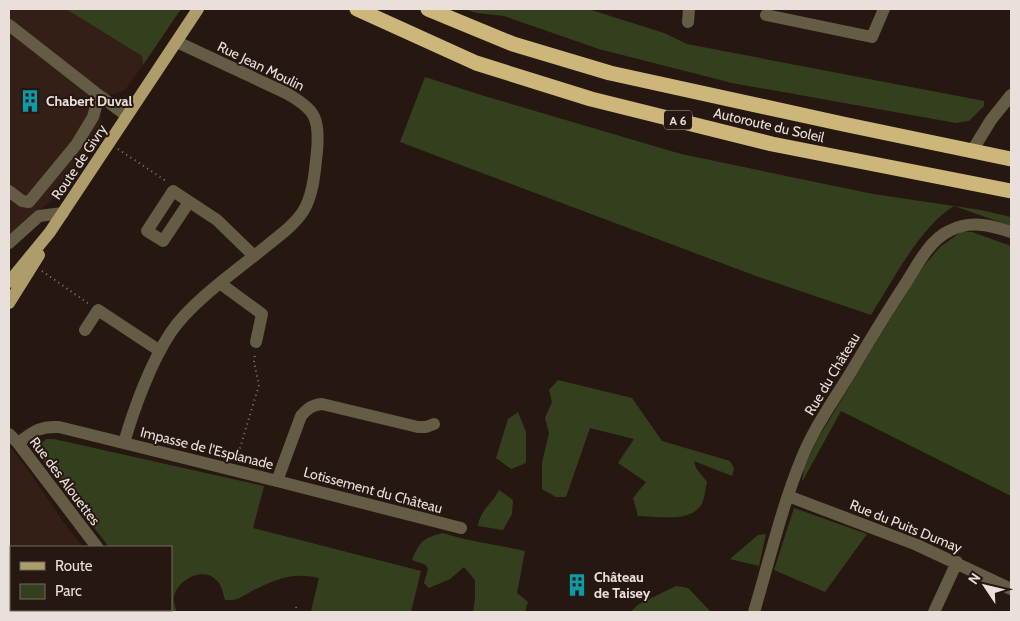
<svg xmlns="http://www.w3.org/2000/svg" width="1020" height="621" viewBox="0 0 1020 621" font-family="Cabin,sans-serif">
  <rect width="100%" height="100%" fill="#261811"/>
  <!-- built -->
  <path fill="#331f15" d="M9,9h57l76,47 1,9 -18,25 -12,4 -2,-1 -11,15 2,17 -51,76 -42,34z
    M9,446l19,24 36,53 19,24h-72v63h123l2,2h-127z"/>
  <!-- green -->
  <path fill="#34401d" d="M66,9h115l-38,56 -1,-9z
    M464,9h124l76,24 23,11 297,57v5l-15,15 -13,2 -224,-40 -133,-34 -95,-33 -27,-3z
    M425,77l56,18 200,59 192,40 108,16 30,7v9l-57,-20c-32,18 -63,77 -83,109l-115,-39 -356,-134z
    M961,232h11l39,14v250l-170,-85 -39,71 2,-14 13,-28 78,-129 28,-44 17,-20z
    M558,380l74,18 30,43 68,20 4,7 -2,8 -38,-15 2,7 11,14c-2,7 -2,17 -6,23 -11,18 -44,11 -63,11l-5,-18 13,-16 -28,-19 16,-24 -44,-11 -24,69h-10l-14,-8v-26l7,-30 -4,-15 7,-16 -3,-12z
    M518,412l8,20v31l-15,6 -15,-11 12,-39z
    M46,439h8l210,47 -11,42 168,43 -10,41h-94l-6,-1 8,-33c-25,-6 -42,0 -65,12 -13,6 -13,11 -29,10 -2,-7 -3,-16 -10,-21 -13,-12 -38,1 -41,18 -1,4 1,11 3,15h-17l-2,-2h13v-63h-62l-70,-91v-10z
    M499,490l14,10 -1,14 -9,16 -25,-4c3,-18 13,-20 21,-36z
    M794,508l73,26 -42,58 -51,-22z
    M443,533c24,8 56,12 82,18l-8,42 11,9 -3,10h-52l2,-13v-19l-11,-13 -14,12 -21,9 -5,-5 4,-14 -2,-4 -14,-5c8,-19 11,-22 31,-27z
    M766,534l-7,32 -29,-7 28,-24z
    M676,586l12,2 23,24h-81l9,-8z"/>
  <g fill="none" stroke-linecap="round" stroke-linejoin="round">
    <!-- path -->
    <path stroke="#867a74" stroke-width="2" stroke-dasharray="1 4" stroke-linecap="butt" d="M118,149l48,32
      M42,271l47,33
      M237,458l22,-73 -5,-23 1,-8
      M296,607l2,5"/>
    <!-- minor -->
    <path stroke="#645c44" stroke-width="12" d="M766,15l106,22 12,-28
      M688,22l1,-13
      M9,25l87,68 31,23
      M972,151l19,-31 20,-25
      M9,191l13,10 7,1 47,-57 17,-28 6,-21
      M189,202l-26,39 -16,-10 26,-40 44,29 37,36
      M9,243l30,-27 24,-3
      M221,284l41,30 -6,28
      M85,330l13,-20 62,41
      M9,434l9,9 79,104
      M18,443c15,-11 21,-17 41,-16l218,54 184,47
      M124,443c10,-35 27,-81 47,-111 22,-32 68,-63 98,-88 13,-10 30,-23 37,-38 8,-17 9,-37 11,-55 3,-33 -2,-42 -31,-58l-109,-51
      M277,481l24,-65c7,-8 11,-11 21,-12l96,23h8l8,-3
      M788,496l129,49 94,44
      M145,610l2,2
      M754,612c15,-50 27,-103 47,-152 13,-33 35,-63 53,-93 16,-27 32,-54 50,-81 12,-18 24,-45 45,-55 21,-11 41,-6 62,1
      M934,612l23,-50"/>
    <!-- major -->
    <path stroke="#ae9d6a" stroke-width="12" d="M9,282l41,-50 148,-223
      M9,303l30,-48"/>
    <!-- highway -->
    <path stroke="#ccb679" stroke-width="15" d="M357,9l119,54 115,36 181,45 239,47
      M428,9l85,35 97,29 233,51 168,35"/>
  </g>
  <!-- icons -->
  <defs>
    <symbol id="building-bare" viewBox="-9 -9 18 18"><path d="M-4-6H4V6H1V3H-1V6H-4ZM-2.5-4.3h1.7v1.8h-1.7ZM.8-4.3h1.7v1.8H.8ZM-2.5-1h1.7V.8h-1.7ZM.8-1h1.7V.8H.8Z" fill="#0f9aa8" stroke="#261811" stroke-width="2.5" paint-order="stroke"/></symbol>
  </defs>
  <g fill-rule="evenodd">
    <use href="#building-bare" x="14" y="85" width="32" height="32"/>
    <use href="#building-bare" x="561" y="569" width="32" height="32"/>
  </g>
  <g text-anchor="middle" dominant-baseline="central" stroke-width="4" stroke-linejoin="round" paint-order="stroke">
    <!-- shield labels -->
    <rect fill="#261811" stroke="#afa49e" stroke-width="1" x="664" y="110.5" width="28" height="19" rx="4"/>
    <g font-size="12" font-weight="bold" fill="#eae0db">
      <text x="678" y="120">A 6</text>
    </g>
    <!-- street labels -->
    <g font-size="14" fill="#eae0db" stroke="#261811">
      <text transform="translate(261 66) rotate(26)">Rue Jean Moulin</text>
      <text transform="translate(769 125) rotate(13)">Autoroute du Soleil</text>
      <text transform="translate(79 162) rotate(-56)">Route de Givry</text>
      <text transform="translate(832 374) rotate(-59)">Rue du Château</text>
      <text transform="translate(207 448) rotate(14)">Impasse de l'Esplanade</text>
      <text transform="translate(65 481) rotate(53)">Rue des Alouettes</text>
      <text transform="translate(373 490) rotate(15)">Lotissement du Château</text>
      <text transform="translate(906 526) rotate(22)">Rue du Puits Dumay</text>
    </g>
    <!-- poi labels -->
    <g font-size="14" font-weight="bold" fill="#eae0db" stroke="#261811" text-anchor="start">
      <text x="46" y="101">Chabert Duval</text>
      <text x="594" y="577">Château<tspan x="594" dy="16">de Taisey</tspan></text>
    </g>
  </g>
  <!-- border -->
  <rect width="1020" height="621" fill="none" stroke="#eae0db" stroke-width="20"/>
  <!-- legend -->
  <rect x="10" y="546" width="162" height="65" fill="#261811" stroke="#746862"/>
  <rect x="20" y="562" width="25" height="8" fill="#ae9d6a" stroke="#746862"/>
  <text x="55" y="571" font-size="15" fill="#eae0db">Route</text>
  <rect x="20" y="584" width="25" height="15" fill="#34401d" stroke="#746862"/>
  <text x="55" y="596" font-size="15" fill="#eae0db">Parc</text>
  <!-- north arrow -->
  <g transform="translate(985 586) rotate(305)" stroke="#261811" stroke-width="4" paint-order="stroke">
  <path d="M0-4L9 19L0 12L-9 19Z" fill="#eae0db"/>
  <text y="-8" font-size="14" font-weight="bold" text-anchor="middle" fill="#eae0db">N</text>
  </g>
</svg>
